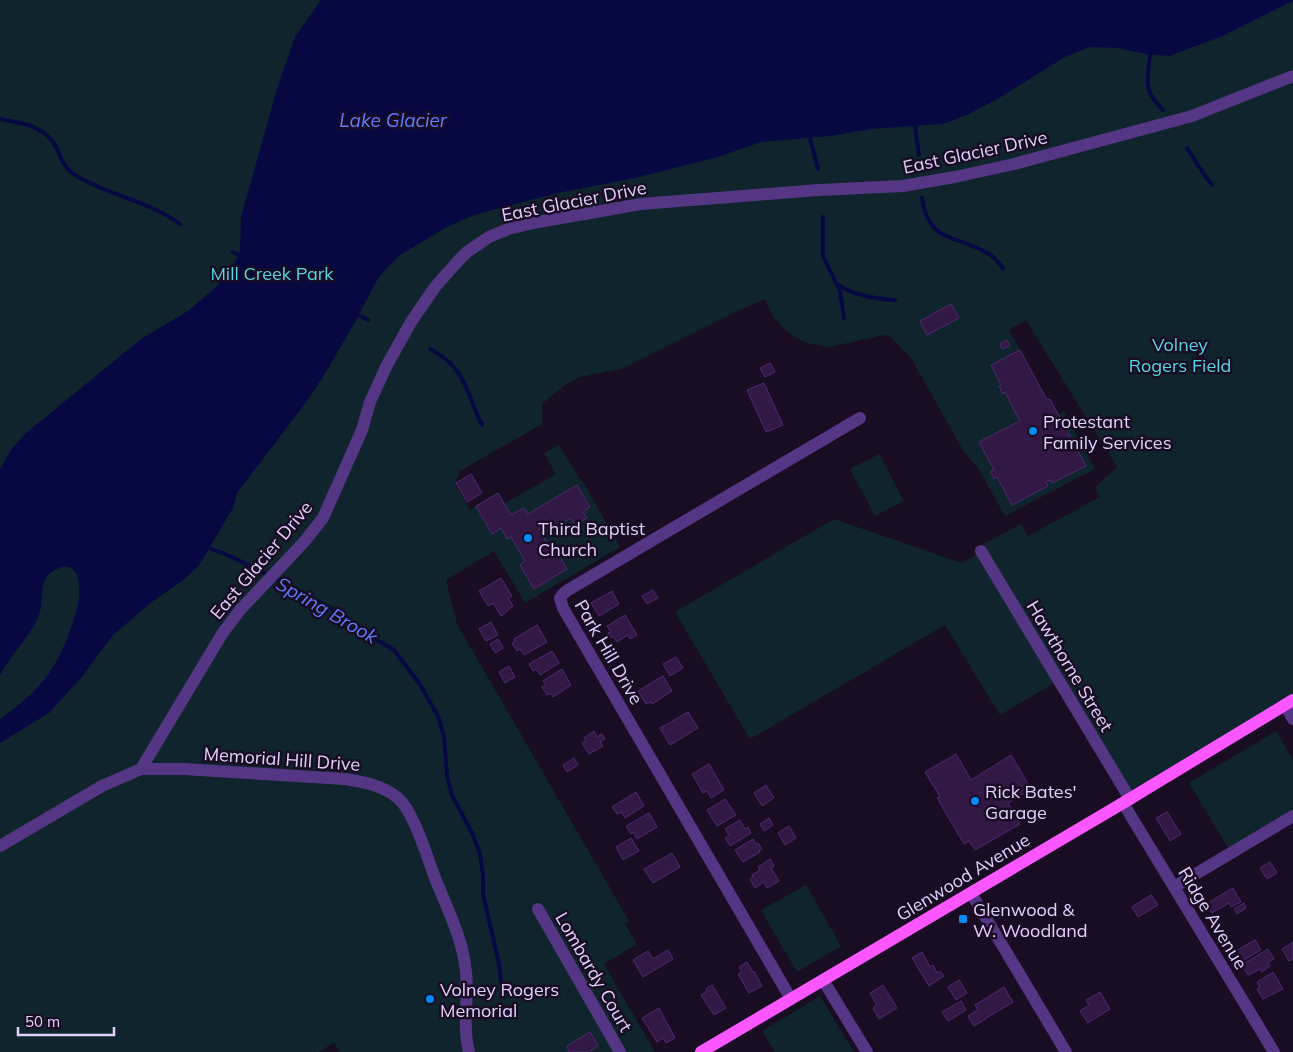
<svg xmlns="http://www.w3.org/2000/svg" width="1293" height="1052" viewBox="0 0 1293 1052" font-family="Mulish,sans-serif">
  <rect width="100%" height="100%" fill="#180d23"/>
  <!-- green -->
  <path fill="#10242d" d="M0,0h1293v700l-163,99 -72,-118 -58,34 -55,-90 -195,114 -75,-127 159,-93 128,44 19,-12 -3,-4 43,-23 7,12 72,-39 -5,-10 22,-20 -91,-147 -17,10 11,20 -29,15 10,20 -2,2 4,6 2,-1 15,29 -41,21 15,28 -4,2 4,7 3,-2 51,9 -2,-4 5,-2 2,3 32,-17 -27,-51 6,-3 31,57 -90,47 -27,-48 -14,-16 -53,-94 -20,-21 -7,-2 -54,12 -24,-4 -17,-10 -16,-16 -8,-18 -19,8 -124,62 -43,8 -18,11 -19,16v20l-82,47 -5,13 15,26 6,-4 16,28 9,-6 6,10 4,-1 14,24 -5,4 15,24 32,-20 -14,-23 -3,2 -11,-19 5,-3 4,6 42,-25 -13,-22 -49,29 -4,-6 -13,7 -7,-11 52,-30 -12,-21 15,-8 22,36 1,-1 38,67 -95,56 -31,-52 -48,29 11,44 172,297 -4,3 12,20 -33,20 51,88h-315l-6,-9 -16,9h-318z
    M879,454l25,47 -29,15 -25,-47z
    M1276,731l17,29v49l-65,39 -39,-65z
    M806,885l35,61 -44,26 -36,-62z
    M820,996l34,56h-79l-13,-21z"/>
  <!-- water -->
  <path fill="#070842" d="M321,0h972v1l-70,35 -54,20 -23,-2 -28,-6 -28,-1 -25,10 -66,41 -32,17 -24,9 -72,5 -41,7 -69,6 -43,15 -83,21 -77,15 -66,17 -20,6 -25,11 -47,28 -16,16 -8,11 -21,40 -32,55 -19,28 -67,88 -4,15 -35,59 -16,14 -29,20 -40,34 -32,43 -32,35 -49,30v-24c35,-25 52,-42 68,-83 5,-13 10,-27 11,-40 2,-15 -2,-36 -22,-27 -3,1 -7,3 -9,6 -9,11 -4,28 -9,40 -9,23 -29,39 -39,61v-207l13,-22 13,-14 115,-94 47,-28 28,-24 17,-21 7,-15 1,-34 36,-128 18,-52z"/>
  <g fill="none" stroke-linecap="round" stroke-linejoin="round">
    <!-- stream -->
    <path stroke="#070842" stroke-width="4" d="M1150,54c-2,27 -8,36 13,56
      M0,119c22,4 44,6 56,28 6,11 5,17 16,26 8,6 18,10 27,14 27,12 57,19 81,37
      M915,126l4,29
      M810,138l8,31
      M1187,148l16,25 9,12
      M922,198c7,48 37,36 67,56 5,3 10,9 14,14
      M823,217v39l17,35 4,27
      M233,252l6,3
      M838,285c16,10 38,14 57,15
      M359,315l9,5
      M430,349c36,18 36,44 52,76
      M209,548l21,8 38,19
      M274,578l70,37 30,23 20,12 25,33 19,33 6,20 3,40 5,19 21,40 7,19 3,21v19l16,70 2,18"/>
  </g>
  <!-- building -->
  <path fill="#311845" stroke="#512972" d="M951,304l8,14 -32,17 -7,-14z
    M1007,340l3,6 -8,3 -2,-5z
    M1020,350l27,50 3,-1 36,67 -34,17 -1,-3 -5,2 2,4 -36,19 -15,-28 -3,2 -2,-4 -2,-3 4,-2 -15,-28 41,-21 -15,-29 -2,2 -4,-8 2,-1 -10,-20z
    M770,363l5,9 -10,5 -5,-9z
    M764,383l19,42 -17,7 -19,-42z
    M471,474l11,19 -15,9 -11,-19z
    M577,485l13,22 -7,5 4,6 -12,7 -4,-7 -23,14 -4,-6 -5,3 11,19 3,-2 14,23 -33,20 -14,-24 5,-4 -14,-24 -4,2 -6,-11 -9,6 -16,-28 22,-13 13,22 13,-7 4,6z
    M501,578l11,18 -4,2 5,8 -12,10 -8,-13 -5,3 -9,-15z
    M653,590l5,8 -11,6 -5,-8z
    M612,591l7,13 -20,12 -8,-13z
    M625,615l12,20 -7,4 -2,-4 -11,7 -4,-6 -2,2 -3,-5 3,-1 -4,-6z
    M491,622l7,13 -12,6 -7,-12z
    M537,625l10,17 -23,13 -4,-6 -3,2 -5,-8 3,-2 -1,-2z
    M498,639l5,9 -8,5 -5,-9z
    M552,651l7,12 -19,12 -4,-6 -3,2 -4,-7z
    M676,657l7,11 -13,8 -7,-12z
    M509,666l6,11 -10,6 -6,-11z
    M562,669l9,16 -18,12 -2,-4 -4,2 -5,-8 4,-2 -3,-4z
    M663,676l9,15 -20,13 -1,-2 -5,2 -8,-13z
    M688,712l10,16 -28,17 -10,-17z
    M594,731l3,6 5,-3 3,5 -5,3 3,4 -14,8 -7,-11 4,-2 -2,-3z
    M956,754l15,26 40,-25 20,34 -23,14 12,21 -45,26 -6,-9 -5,3 -27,-46 3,-1 -15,-25z
    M574,758l4,7 -11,7 -4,-7z
    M709,764l15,26 -13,8 -4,-7 -4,2 -11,-19z
    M766,785l8,13 -12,8 -8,-13z
    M636,792l8,14 -19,12 -4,-6 -4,2 -5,-7z
    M725,799l11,16 -19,11 -10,-16z
    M1167,812l14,22 -11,7 -14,-23z
    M649,813l8,14 -20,12 -4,-7 -2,2 -5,-8z
    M769,818l4,7 -9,6 -4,-7z
    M740,820l5,9 3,-2 3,6 -21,13 -5,-8 4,-3 -4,-6z
    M789,826l7,12 -11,7 -7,-12z
    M631,838l8,13 -16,9 -7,-13z
    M753,839l3,5 2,-1 4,6 -3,1 1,2 -17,10 -8,-12z
    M672,853l8,14 -27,16 -9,-14z
    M770,859l4,7 -3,2 8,13 -12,7 -3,-6 -9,6 -5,-9 3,-2 -1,-2 8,-5 -2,-3z
    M1270,862l7,11 -10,6 -7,-11z
    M1233,888l8,14 -10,5 -2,-4 -17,10 -6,-9z
    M1151,895l7,10 -20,12 -6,-10z
    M1244,903l2,5 -9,6 -3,-5z
    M1255,940l6,10 -21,12 -6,-10z
    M1293,942v17l-4,2 -7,-12z
    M1268,949l6,10 -6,4 2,3 -8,6 -2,-3 -12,6 -6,-10z
    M668,950l5,9 -30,18 -10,-17 15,-9 5,8z
    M922,952l8,15 3,-2 4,8 3,-2 4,5 -15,10 -17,-28z
    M747,962l6,10 1,-1 8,15 -13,7 -11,-19 4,-2 -3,-5z
    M1273,972l10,17 -20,10 -6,-10 3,-2 -3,-5z
    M959,980l8,13 -11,7 -8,-13z
    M712,985l14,23 -12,7 -13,-20 6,-4 -1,-2z
    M883,985l14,23 -18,11 -6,-11 4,-3 -7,-12z
    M1004,987l9,15 -39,24 -6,-10 10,-6 -3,-5z
    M1100,992l10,17 -22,14 -8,-12 9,-6 -3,-5z
    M961,1001l5,9 -18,11 -6,-9z
    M659,1008l16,30 -9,5 -3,-5 -6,4 -15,-24z
    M590,1032l8,14 -10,6h-19l-2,-6z"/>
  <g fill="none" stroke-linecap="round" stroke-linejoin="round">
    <!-- minor -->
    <path stroke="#543684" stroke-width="12" d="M981,551l149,248
      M1285,705l8,14
      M141,769l81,-135 18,-24 64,-68 19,-24 39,-88 8,-28 17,-37 24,-43 24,-35 23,-26 9,-9 22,-15 19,-8 30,-7 103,-18 178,-14 84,-4 52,-9 59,-13 178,-48 101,-40
      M1123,803l151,249
      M0,846l102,-60 39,-17h42l162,10c19,3 37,6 53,19 16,14 29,59 37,80 12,30 28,61 31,94 3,27 -4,53 3,80
      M1174,887l119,-71
      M971,893l95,159
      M538,909l82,143
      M823,980l44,72
      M791,999l-228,-391 -3,-10 3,-4 5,-4 292,-172"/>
    <!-- major -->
    <path stroke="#fb56ff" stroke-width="12" d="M701,1052l422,-249 170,-103"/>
  </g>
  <!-- markers -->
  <g fill="#008afa" stroke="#180d23" stroke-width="2">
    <circle cx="1033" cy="431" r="5"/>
    <circle cx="528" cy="538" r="5"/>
    <circle cx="975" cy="801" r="5"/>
    <rect x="958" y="914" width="10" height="10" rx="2.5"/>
    <circle cx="430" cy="999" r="5"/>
  </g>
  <g text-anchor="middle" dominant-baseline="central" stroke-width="5" stroke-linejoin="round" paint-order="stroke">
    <!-- street labels -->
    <g font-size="18" fill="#e5cfff" stroke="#180d23">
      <text transform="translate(975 152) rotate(-12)">East Glacier Drive</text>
      <text transform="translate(574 201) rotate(-11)">East Glacier Drive</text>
      <text transform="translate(261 560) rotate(-50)">East Glacier Drive</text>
      <text transform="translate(609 652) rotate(60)">Park Hill Drive</text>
      <text transform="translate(1070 666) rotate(59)">Hawthorne Street</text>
      <text transform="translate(282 759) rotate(4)">Memorial Hill Drive</text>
      <text transform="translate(963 877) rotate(-31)">Glenwood Avenue</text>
      <text transform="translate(1213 918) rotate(59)">Ridge Avenue</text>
      <text transform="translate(594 972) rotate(60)">Lombardy Court</text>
    </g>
    <!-- park labels -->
    <g font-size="18" fill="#56d6e4" stroke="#180d23">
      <text x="272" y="273">Mill Creek Park</text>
      <text x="1180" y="344">Volney<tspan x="1180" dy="21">Rogers Field</tspan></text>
    </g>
    <!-- poi labels -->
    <g font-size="18" fill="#e5cfff" stroke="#180d23" text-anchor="start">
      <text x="1043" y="421">Protestant<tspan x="1043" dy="21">Family Services</tspan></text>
      <text x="538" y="528">Third Baptist<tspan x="538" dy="21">Church</tspan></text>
      <text x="985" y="791">Rick Bates'<tspan x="985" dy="21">Garage</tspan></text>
      <text x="973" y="909">Glenwood &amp;<tspan x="973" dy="21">W. Woodland</tspan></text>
      <text x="440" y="989">Volney Rogers<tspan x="440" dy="21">Memorial</tspan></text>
    </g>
    <!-- water labels -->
    <g font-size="19" font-style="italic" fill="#5d7cff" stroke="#180d23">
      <text x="393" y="120">Lake Glacier</text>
      <text transform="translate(327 610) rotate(30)">Spring Brook</text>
    </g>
  </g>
  <!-- scale -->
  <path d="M18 1027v8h96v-8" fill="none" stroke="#e5cfff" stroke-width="2.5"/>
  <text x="25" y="1027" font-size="15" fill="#e5cfff" stroke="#180d23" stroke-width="4" paint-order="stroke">50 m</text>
</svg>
